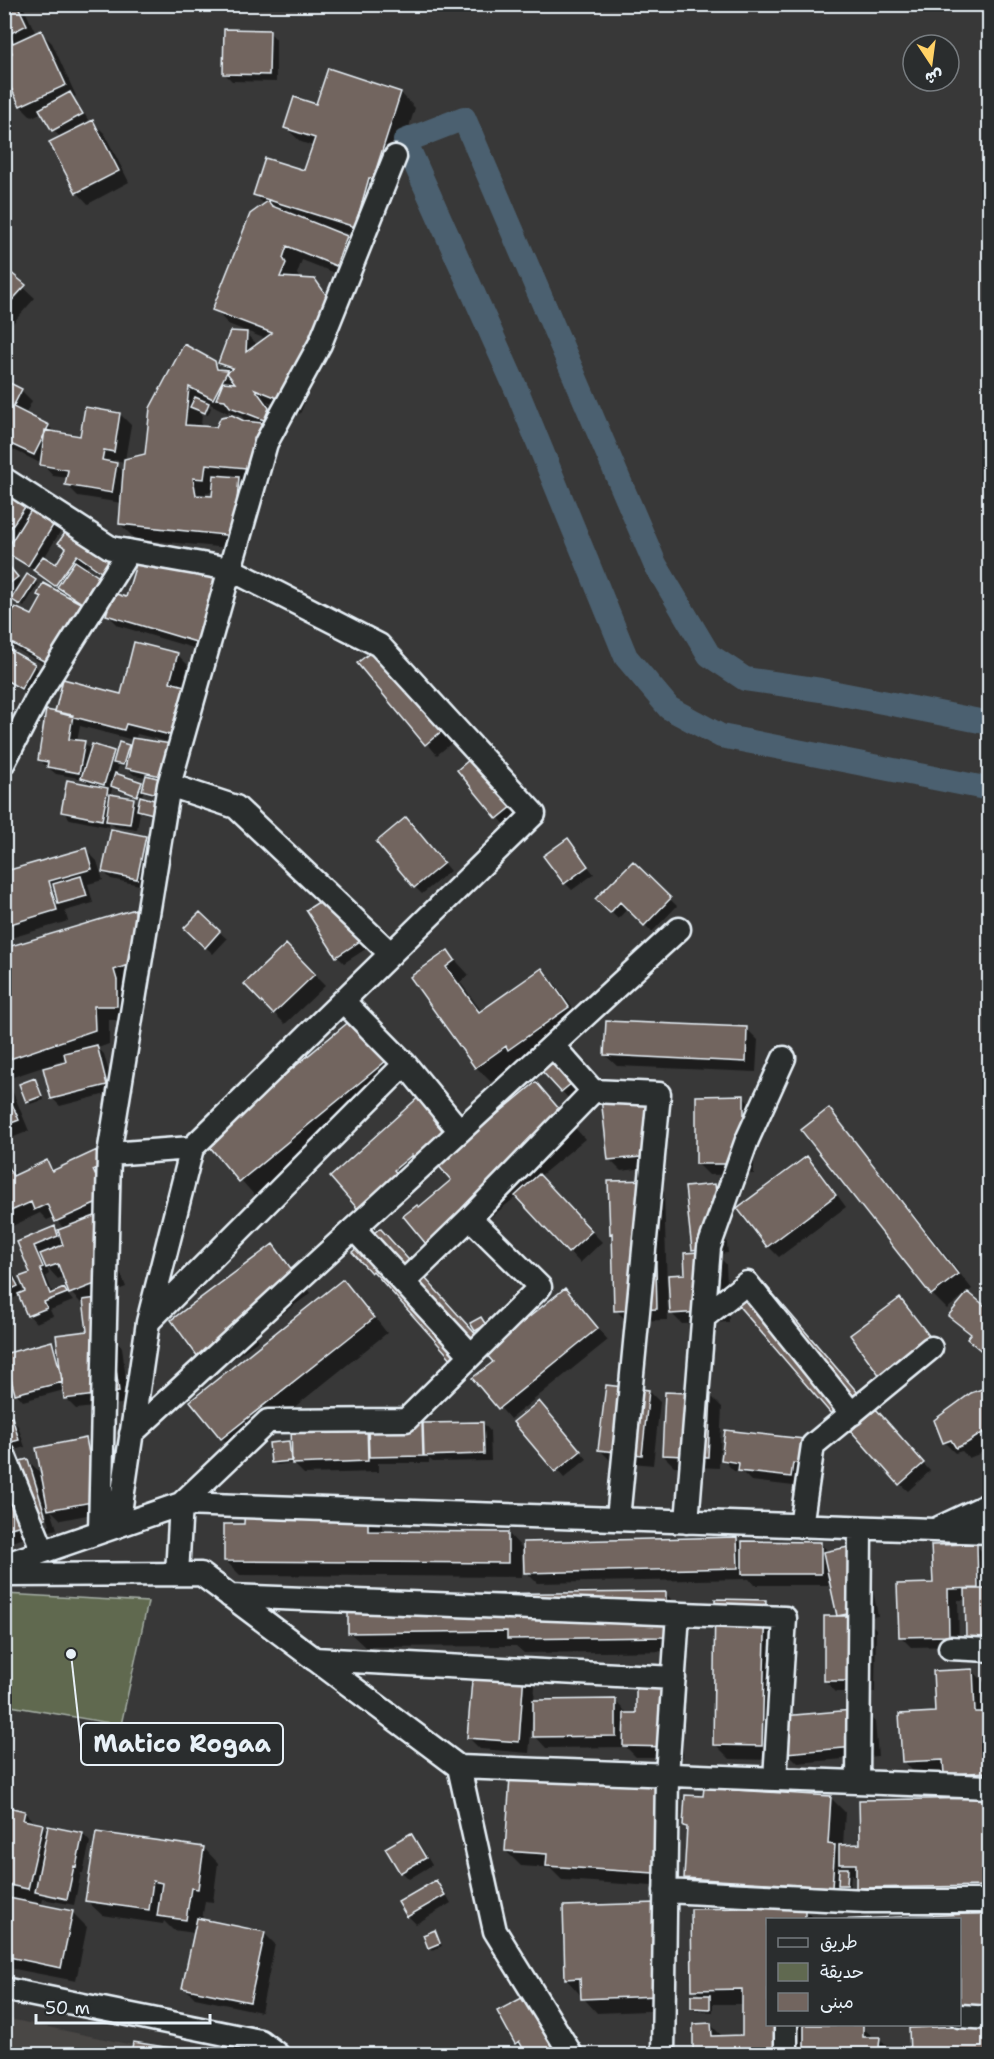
<svg xmlns="http://www.w3.org/2000/svg" width="994" height="2059" viewBox="0 0 994 2059" font-family="'Shantell Sans','Playpen Sans Arabic',sans-serif">
  <rect width="100%" height="100%" fill="#383838"/>
  <filter id="ink" filterUnits="userSpaceOnUse"><feTurbulence type="fractalNoise" baseFrequency=".0167" numOctaves="2"/><feDisplacementMap in="SourceGraphic" scale="12" xChannelSelector="R" yChannelSelector="G"/><feConvolveMatrix kernelMatrix="1 2 1 2 8 2 1 2 1" color-interpolation-filters="sRGB"/></filter>
  <g filter="url(#ink)">
    <!-- built -->
    <path fill="#494644" d="M5,2018l170,36h-170z"/>
    <!-- green -->
    <path fill="#606950" stroke="#a4ada4" stroke-width="1.5" d="M5,1594l143,8 -27,123 -116,-20z"/>
    <!-- shadow -->
    <path fill="#0007" fill-rule="evenodd" d="M4,4h18l14,30 4,-2 12,11 24,53 -2,1 16,26 3,-1 11,11 25,49 -41,22 -11,-12 -16,-54 -8,-8 -10,-18 -11,5 -11,-11 -17,-36z
      M269,32l7,7v43l-44,-1 -7,-7z
      M329,70l72,23 14,15 -27,85 -18,48 -28,-9 19,20 -11,27 -48,-19 -5,14 4,6 13,1 15,15 12,16 -41,102 -33,-13 16,23 -11,37 -2,22 -30,-3 13,13 -4,57 -114,-11 -15,-15 2,-21 -44,-7 -11,-11 1,-7 -15,-2 -11,-12 -38,-19v-63l17,8 11,11 -7,14 23,11 8,7 25,5 39,-24 11,11 -6,35 21,-4 5,-48 63,-46 9,9 6,1 -10,-10 27,-28 12,11 8,-6 -38,-15 -14,-15 51,-104 -10,-10 50,-23 8,-26 -12,-4 -15,-14 31,-22zM206,402l22,11 1,-3 3,4h7l11,11 -34,4 -15,-1 1,-15 6,2 3,-7zM114,460l11,2v10l-11,-8zM206,492l8,1v5l-7,-1z
      M4,269l31,29 -31,35z
      M4,469l64,50 -24,39 12,8 11,-16 -7,-7 17,-24 40,66 -29,-20 -3,4 11,44 -15,-9 -1,1 12,12 -31,57 -57,-32v-17l29,-8 10,-18 -4,-5 26,3 1,-2 -20,-14 -10,-10 -26,-16 -1,3 -5,-3zM68,595l8,5 -1,2 -9,-5z
      M4,560l19,23 12,-2 3,3 -14,23 -10,-7 -10,7z
      M227,576l11,11 -21,68 -98,-29 -11,-11 19,-16z
      M135,643l42,11 11,11 -6,22 5,1 11,11 -13,47 -48,-12 -2,6 36,6 7,7 -6,30 -4,-1 -4,15h-2l4,-16h-3l-4,15 -12,-3 -3,-3 -3,8 19,5 3,3 -3,12 -20,-6 -3,18 -22,-3 -5,-5 -1,5 -39,-8 -7,-7 6,-30 23,4 -8,-7 -28,-5 -17,-14 8,-48 13,3 -4,-3 9,-31 57,15zM80,726l53,14 -2,9 -3,-3 -8,-2 -3,12 -3,-4 -21,-6 -2,4 -7,-7 -7,-1zM119,766l8,2 7,7 12,2 -2,9 -2,-3 -26,-9zM113,786l2,3 26,9 -2,7 -6,-6 -18,-2 -4,-4z
      M6,649l28,16 7,7 -12,23 -25,-14z
      M360,664l104,69 -27,22z
      M459,770l71,35 -25,20z
      M413,826l37,45 -28,23 -7,-7z
      M145,837l8,7 -9,42 -33,-7 -7,-7z
      M567,840l27,34 -22,16 -7,-7z
      M86,850l11,11 6,19 -15,4 5,19 -28,8 3,10 -64,19v-56z
      M633,863l44,43 -25,26 -24,-24 -10,11 -20,-20z
      M135,911l14,15 1,51 -23,8 4,35h-22v24l-11,4 6,6 10,38 -54,14 -8,-8 16,-35 -1,-4 -63,21v-130z
      M308,911l64,34 -28,18 -7,-7z
      M200,914l27,25 -14,15 -27,-26z
      M286,946l39,40 -40,38 -39,-39z
      M448,952l21,23 -9,7 22,30 60,-42 14,15 27,37 -62,38 -30,22 -15,-15 -64,-90z
      M747,1029l11,11 -2,32 -139,-6 -12,-11z
      M366,1036l33,40 -144,120 -48,-55z
      M541,1068l43,18 -15,13z
      M35,1080l3,3 6,17 -14,4 -3,-3z
      M4,1083l8,7 17,41 -25,10z
      M536,1084l49,55 -46,38 63,65 -22,21 -63,-67 -75,61 -15,-14 -8,-34 34,-29 -14,-16 -75,49 58,-117 36,52z
      M644,1095l18,71 -41,5 -12,-12z
      M743,1097l11,11v66l-45,1 -11,-11z
      M828,1110l15,15 129,164 -25,20 -15,-15 -129,-164z
      M96,1152l23,81 -12,5 19,49 -30,11 18,12 4,33 4,4 7,56 -53,6 -11,-11 -1,-8 -41,11 -7,-8 36,-50 7,7 30,-17 -4,-30 -3,1 -11,-11 -7,-17 -6,3 -11,-12 2,7 -3,2 7,18 11,-4 9,11 -23,9 3,6 -17,7 -7,-8 -9,-20 -16,8v-44l4,4 16,30 3,-1 5,-18 -13,-31 35,-15 4,4 6,-3 -10,-12 -7,3 -7,-7 -36,17v-67l13,12 29,-13 9,9zM64,1243l2,3 -10,4 -1,-3z
      M807,1158l11,11 28,38 -67,50 -11,-11z
      M653,1182l11,11 4,127 -41,1 -11,-11 -2,-74 -3,-3z
      M714,1186l7,7 7,60 -12,1 10,10 3,58 -47,2 -11,-11 27,-59 -5,-5z
      M273,1246l11,11 27,36 -34,25 -6,-6 -21,17 9,11 -31,23 -6,-5 -12,9z
      M354,1252l135,99 76,-61 43,50 -98,79 -35,-41 20,-16 -8,-9 -102,-71 -2,1z
      M343,1281l15,15 29,37 -150,120 -15,-15 -29,-37z
      M900,1299l11,12 30,39 -49,36z
      M990,1388v58l-11,8 -10,4 -7,-7 -7,2 -11,-11z
      M649,1391l11,11 -7,63 -42,-4 -11,-11z
      M711,1396l11,11 -3,61 -45,-2 -11,-11z
      M546,1410l41,49 -23,19 -49,-56z
      M11,1418l7,8 7,21 -21,6v-33z
      M883,1418l47,53 -22,20 -8,-7z
      M483,1423l7,8 1,30 -58,1 -4,-3v4h-51v9l-74,2 -11,-11 -17,2 -4,-3 17,-19 4,4v-20l128,-2 4,4z
      M85,1440l11,11 12,60 -47,9 -10,-10 6,19 -53,15v-77l23,-7 12,11 4,15 2,-1zM30,1471h3l17,54 -3,1z
      M803,1440l-1,47 -51,-6 -9,-9 -8,-1 -11,-11z
      M246,1506l122,1 14,15v10l126,1 14,15v29l-282,-2 -15,-15 1,-34h20zM367,1520h3l-1,18h-3z
      M737,1538l4,5h79l9,9 37,1 12,63 -13,2 11,11 -1,63h-39l-11,-11 15,-64 -2,-2 -6,-30h-78l-5,-6 -212,4 -11,-11z
      M976,1545l11,12 3,95 -23,-15v-37h-9l1,46 -48,1 -11,-11 34,-51z
      M665,1593l15,15v43l-156,2 -8,-7 -151,1 -15,-14z
      M766,1601l14,15 -4,144 -46,-1 -15,-15z
      M973,1671l14,14 3,28v74l-72,-11 -15,-15 34,-48z
      M524,1675l11,11 -1,16 81,-1 11,11v3h12l45,-22v64h-47l-10,-10 -80,1 -11,-12 -1,-15h-2l-3,32 -49,-4 -11,-11z
      M864,1711l11,11 3,34 -80,7 -11,-11z
      M4,1715l3,3 -3,15z
      M659,1789l9,98 -106,-7 -12,-12 -29,-2 -15,-15z
      M831,1798l14,14 -2,34h18l129,-47v101l-117,2 -15,-14v-10h-3l-4,-4 -1,14h-3l-1,13 -146,-9 -15,-15 3,-47 -4,-5z
      M4,1808l20,4 13,13 5,1 6,6 35,2 7,8 -7,31h-2l-7,32 -31,-6 -1,4 -20,-4v3l50,10 15,15 -11,54 -72,-14z
      M411,1835l7,7 14,23 -23,14 -7,-7z
      M204,1848l14,15 -5,39 -8,-1 -3,19 62,13 11,11 -14,68 -66,-14 -11,-11 11,-54 -22,-3 -9,-9 -1,3 -61,-9 -15,-14z
      M436,1882l7,7 8,14 -35,21 -8,-8 -8,-13z
      M804,1909l11,11h-47v104h35v24l59,-21 12,11h5l10,10h9l6,6h-209l-1,-29h17l12,12h21l-1,-33h-30v8l-17,-1 -4,-3 9,-12 -7,-7 -1,-79z
      M990,1915l-30,108v-103h-121z
      M670,1919l2,91 -75,3 -31,-34z
      M435,1932l7,14 -10,4 -3,-3z
      M499,2012l79,42h-51l-11,-11z
      M990,2027v27h-78l-1,-24z
      M135,2043l67,11h-69z"/>
    <g fill="none" stroke-linecap="round" stroke-linejoin="round">
      <!-- canal -->
      <path stroke="#4c606f" stroke-width="24" d="M990,723l-169,-33 -76,-11 -36,-24 -54,-91 -191,-446 -59,23 113,252 108,264 43,51 52,28 269,53"/>
    </g>
    <!-- building -->
    <path fill="#72655f" stroke="#e8f1f8" stroke-width="1.5" d="M4,4h13l10,21 -18,9 4,9 28,-13 25,55 -46,21 -16,-32v-18l8,-3 -3,-8 -5,1z
      M224,29l46,1 -1,45 -46,-1z
      M328,68l73,24 -28,87 -4,-1 -14,49 -102,-32 12,-37 39,12 11,-32 -31,-10 10,-31 22,7z
      M70,92l13,22 -31,17 -13,-22z
      M93,120l26,51 -43,22 -27,-51z
      M268,201l4,5 75,30 -11,30 -49,-20 -4,12 3,5 -6,14 35,2 12,17 -42,105 -30,-12 14,19 -5,12 -34,-13 -5,-7 -9,-1 7,-17 12,1 -8,-10 6,-5 -15,-5 12,-32 17,1 -1,20 26,-19 -60,-23 38,-96z
      M4,267l22,18 -22,24z
      M184,344l31,17 2,8 11,1 -15,29 -24,-12 -4,38 31,2 5,-10 11,-2 12,6 19,2 -7,12 2,10 -2,24 -50,-5 -2,15 -11,-1 3,17 16,1 2,-21 25,2 -5,59 -115,-12 5,-65 21,-5 5,-46z
      M4,380l18,9 -9,18 36,18 -15,30 -30,-14z
      M195,397l14,6 -4,10 -15,-6z
      M85,407l35,6 -6,39 -10,-2 -2,10 15,3 -5,30 -47,-8 3,-15 -28,-5 5,-35 35,6z
      M4,468l33,22 -33,47z
      M39,497l23,14 -34,55 -23,-14z
      M76,517l47,32 -18,26 -28,-20 -22,31 -22,-16 10,-14 13,8 10,-16 -8,-5z
      M141,548l87,26 -22,71 -100,-30 7,-22 13,4z
      M4,560l14,17 -14,11z
      M75,561l30,20 -17,26 -31,-20z
      M27,574l9,6 -16,25 -9,-6z
      M43,583l39,21 -33,60 -45,-25v-16l2,1 9,-17 17,8 10,-18 -5,-2z
      M134,642l44,11 -8,29 18,5 -14,49 -48,-12 -2,6 -69,-18 8,-33 58,15z
      M5,647l30,17 -14,25 -17,-10z
      M375,649l79,72 -29,24 -68,-82z
      M46,710l27,5 -4,24 16,2 -6,32 -32,-6 1,-5 -10,-2z
      M132,738l40,6 -7,33 -40,-9z
      M119,742l10,3 -6,20 -10,-2z
      M92,744l22,7 -10,34 -23,-7z
      M483,748l41,49 -27,22 -40,-49z
      M115,773l27,9 -5,14 -26,-10z
      M146,775l19,5 -4,15 -19,-5z
      M67,780l41,8 -6,32 -41,-8z
      M110,794l24,4 -4,26 -24,-3z
      M140,796l21,6 -4,13 -20,-5z
      M406,817l38,46 -30,25 -38,-46z
      M111,829l35,7 -9,43 -35,-7z
      M568,838l20,28 -24,18 -21,-28z
      M86,848l6,21 -43,12 8,29 -53,16v-44l5,-1 -3,-10z
      M633,861l38,37 -27,28 -24,-24 -10,11 -15,-14z
      M81,876l6,20 -29,8 -5,-20z
      M336,891l30,46 -30,20 -30,-47z
      M135,909l1,53 -22,8 3,10v26h-23l1,24 -91,31v-113z
      M200,912l20,19 -15,17 -21,-20z
      M286,944l29,30 -42,40 -29,-30z
      M448,950l7,10 -9,7 33,45 63,-44 27,39 -61,43 -2,-4 -31,22 -65,-91z
      M351,1020l35,41 -147,121 -34,-41z
      M606,1021l141,6 -1,35 -142,-7z
      M97,1045l10,40 -56,14 -8,-31 23,-6 -2,-9z
      M556,1053l22,25 -17,14 -22,-24z
      M35,1078l7,18 -16,6 -7,-18z
      M536,1082l36,42 -146,120 -23,-28 14,-11 2,2 32,-27 -14,-16z
      M4,1085l15,35 -15,6z
      M645,1093l7,63 -44,4 -7,-62z
      M422,1094l21,23 -7,6 11,13 -29,26 -6,-7 -18,15 7,8 -39,36 -32,-37z
      M744,1095v69h-48v-68z
      M829,1108l129,166 -27,21 -130,-165z
      M97,1150l6,15 -10,5 13,29 -51,23 -8,-18 -13,6 -3,-8 -27,12v-53l9,15 34,-16 5,11z
      M807,1156l29,39 -69,52 -30,-39z
      M539,1174l53,57 -24,22 -53,-57z
      M654,1180l3,129 -43,2 -2,-78 -2,1 -2,-53z
      M715,1184l7,62 -30,4 -7,-63z
      M105,1212l11,64 -47,18 -11,-30 -12,4 -6,-14 23,-9 -5,-15z
      M55,1226l3,10 -24,10 9,21 -3,1 10,26 14,-6 3,5 -23,9 3,6 -20,8 -9,-22 7,-3 -6,-14 11,-4 -13,-31z
      M380,1228l100,111 -26,23 -81,-91 -2,2 -19,-21z
      M273,1244l28,38 -41,20 -20,15 9,12 -38,18 -13,10 -27,-37z
      M716,1251l3,60 -49,3 -2,-39 17,-1 -1,-21z
      M4,1260l14,26 -14,7z
      M343,1279l31,39 -153,121 -31,-38z
      M763,1282l95,111 -26,22 -95,-111z
      M565,1288l33,40 -100,81 -26,-31 21,-16 -8,-9z
      M968,1292l22,18v48l-23,-19 4,-5 -23,-18z
      M104,1297l8,38 7,57 -55,7 -8,-64 31,-4 -4,-31z
      M900,1298l31,40 -51,38 -30,-41z
      M481,1317l5,8 -11,6 -5,-8z
      M52,1341l11,41 -48,12 -11,-40z
      M606,1385l43,5 -7,65 -44,-5z
      M990,1386v42l-23,15 -11,5 -5,-8 -8,3 -9,-23 37,-27z
      M665,1392l46,2 -3,63 -46,-2z
      M539,1401l42,50 -26,21 -42,-50z
      M876,1409l48,54 -25,22 -48,-54z
      M12,1417l7,23 -15,4v-25z
      M483,1422l1,32 -60,2 -1,-33z
      M422,1423l1,33 -54,1 -1,-33z
      M367,1424l1,37 -76,3 -1,-38z
      M725,1430l79,9 -3,25 -8,-1 -2,14 -53,-6 1,-8 -18,-3z
      M86,1438l12,63 -50,9 -12,-62z
      M289,1441l2,20 -20,2 -2,-20z
      M28,1459l18,59 -42,12v-65z
      M245,1505l123,1v25l140,1v31l-284,-2v-37h20z
      M737,1537l1,31 -214,5 -1,-31z
      M742,1541l79,1v32h-79z
      M977,1544l1,44 -30,1 1,47 -50,1 -2,-53 36,-1 -2,-38z
      M859,1545l13,64 -35,7 -14,-64z
      M965,1589h25v48l-24,1z
      M666,1592v45l-159,2v-8l-159,2v-38z
      M715,1599l51,1 -4,146 -49,-1z
      M824,1616h41v65h-41z
      M473,1669l51,4 -5,69 -52,-4z
      M973,1669l2,43h15v60l-46,2 -1,-14 -41,2 -3,-48 36,-2 -2,-41z
      M636,1679l37,1 -1,67 -49,-1 1,-33h12z
      M616,1699v37l-83,1v-37z
      M864,1709l3,37 -81,7 -3,-37z
      M510,1777l150,10 -6,86 -108,-7 1,-12 -42,-3z
      M704,1788l127,8 -3,48 7,1 -3,42 -148,-9 3,-51 -4,-1 2,-31 18,1z
      M990,1798v88l-134,2v-24h-17v-19l21,-1 -1,-44z
      M4,1806l21,5 -2,9 20,4 -15,65 -24,-5z
      M48,1826l35,7 -7,34 -2,-1 -7,33 -32,-7z
      M96,1832l108,15 -6,42 -7,-1 -5,32 -29,-4 5,-33 -9,-2 -4,29 -64,-9z
      M411,1833l15,25 -26,15 -15,-25z
      M839,1868h9l-1,17h-9z
      M436,1880l9,15 -38,22 -9,-15z
      M4,1897l69,14 -12,57 -57,-12z
      M656,1903l2,93 -77,3 -1,-21 -15,1 -2,-73z
      M805,1907v13h-37v104h21v30h-96v-30l18,-1 1,13 30,-1v-46l-50,1 -1,-81z
      M990,1913v94l-30,1v-88h-126z
      M197,1918l68,14 -15,70 -68,-14z
      M435,1930l5,13 -12,5 -5,-13z
      M537,1990l27,64h-38l-7,-13 -4,3 -18,-33z
      M691,1995h19v14l-19,-1z
      M804,2025h59v12h17l-1,10h20v7h-95z
      M990,2025v29h-80l-1,-26z
      M133,2042l69,11v1h-71z"/>
    <g fill="none" stroke-linecap="round" stroke-linejoin="round">
      <defs>
        <path id="minor" d="M4,479l107,69 119,21 36,-126 54,-99 75,-187
          M4,762l35,-68 90,-143
          M169,785l67,22 155,147
          M343,1001l62,63 55,67
          M553,1046l40,45 66,3 -41,425
          M109,1154l83,-6
          M470,1218l70,69 -134,133 -138,1 -87,83 809,28
          M354,1229l117,126
          M404,1282l66,-64 123,-127
          M704,1317l43,-34 105,131
          M149,1321l256,-257
          M131,1434l548,-505
          M4,1455l39,96
          M687,1522l22,-275 38,-107 37,-82
          M801,1526l12,-81 118,-97
          M939,1528l51,-24
          M100,1531l9,-377 60,-369 61,-216 149,76 155,169 -342,334 -44,174 -30,204
          M4,1565l177,-61 -4,70
          M4,1575l197,-1 258,193 531,20
          M230,1596l555,22 -10,161
          M950,1648l40,2
          M314,1659l360,19
          M459,1767l36,164 76,123
          M858,1782l2,-254
          M665,1891l200,10h125
          M4,1989l256,52 17,13
          M960,2016l30,2
          M663,2054l4,-279 11,-161
          M786,2054v-30"/>
      </defs>
      <!-- minor casing -->
      <use href="#minor" stroke="#e8f1f8" stroke-width="27"/>
      <!-- minor -->
      <use href="#minor" stroke="#2a2d2e" stroke-width="22"/>
    </g>
  </g>
  <!-- callouts -->
  <path fill="none" stroke="#e8f1f8" stroke-width="2" d="M71 1654L81 1744"/>
  <circle fill="#e8f1f8" stroke="#2a2d2e" stroke-width="2" cx="71" cy="1654" r="6"/>
  <rect fill="#2a2d2e" stroke="#e8f1f8" stroke-width="2" x="81" y="1723" width="202" height="42" rx="6"/>
  <g font-size="24" text-anchor="middle" font-weight="bold" fill="#e8f1f8">
    <text x="182" y="1752">Matico Rogaa</text>
  </g>
  <!-- margin -->
  <rect width="994" height="2059" fill="none" stroke="#2a2d2e" stroke-width="24"/>
  <rect x="12" y="12" width="970" height="2035" fill="none" stroke="#e8f1f8" stroke-width="2" filter="url(#ink)"/>
  <!-- legend -->
  <rect x="766" y="1918" width="195" height="108" fill="#2a2d2e" stroke="#767b7f" stroke-width="1.5"/>
  <rect x="778" y="1938" width="30" height="9" fill="#2a2d2e" stroke="#767b7f" stroke-width="1.5"/>
  <text x="820" y="1948" font-size="18" fill="#e8f1f8">طريق</text>
  <rect x="778" y="1963" width="30" height="18" fill="#606950" stroke="#767b7f" stroke-width="1.5"/>
  <text x="820" y="1978" font-size="18" fill="#e8f1f8">حديقة</text>
  <rect x="778" y="1993" width="30" height="18" fill="#72655f" stroke="#767b7f" stroke-width="1.5"/>
  <text x="820" y="2008" font-size="18" fill="#e8f1f8">مبنى</text>
  <!-- north arrow -->
  <g transform="translate(931 63) rotate(167)"><circle r="28" fill="#2a2d2e" stroke="#767b7f" stroke-width="1.5"/>
  <path d="M0-4.5L10 22L0 15L-10 22Z" fill="#ffd166"/>
  <text y="-9" font-size="16" font-weight="bold" text-anchor="middle" fill="#e8f1f8">ش</text>
  </g>
  <!-- scale -->
  <path d="M36 2014v9h174v-9" fill="none" stroke="#e8f1f8" stroke-width="3"/>
  <text x="45" y="2014" font-size="18" fill="#e8f1f8" stroke="#2a2d2e" stroke-width="4.5" paint-order="stroke">50 m</text>
</svg>
